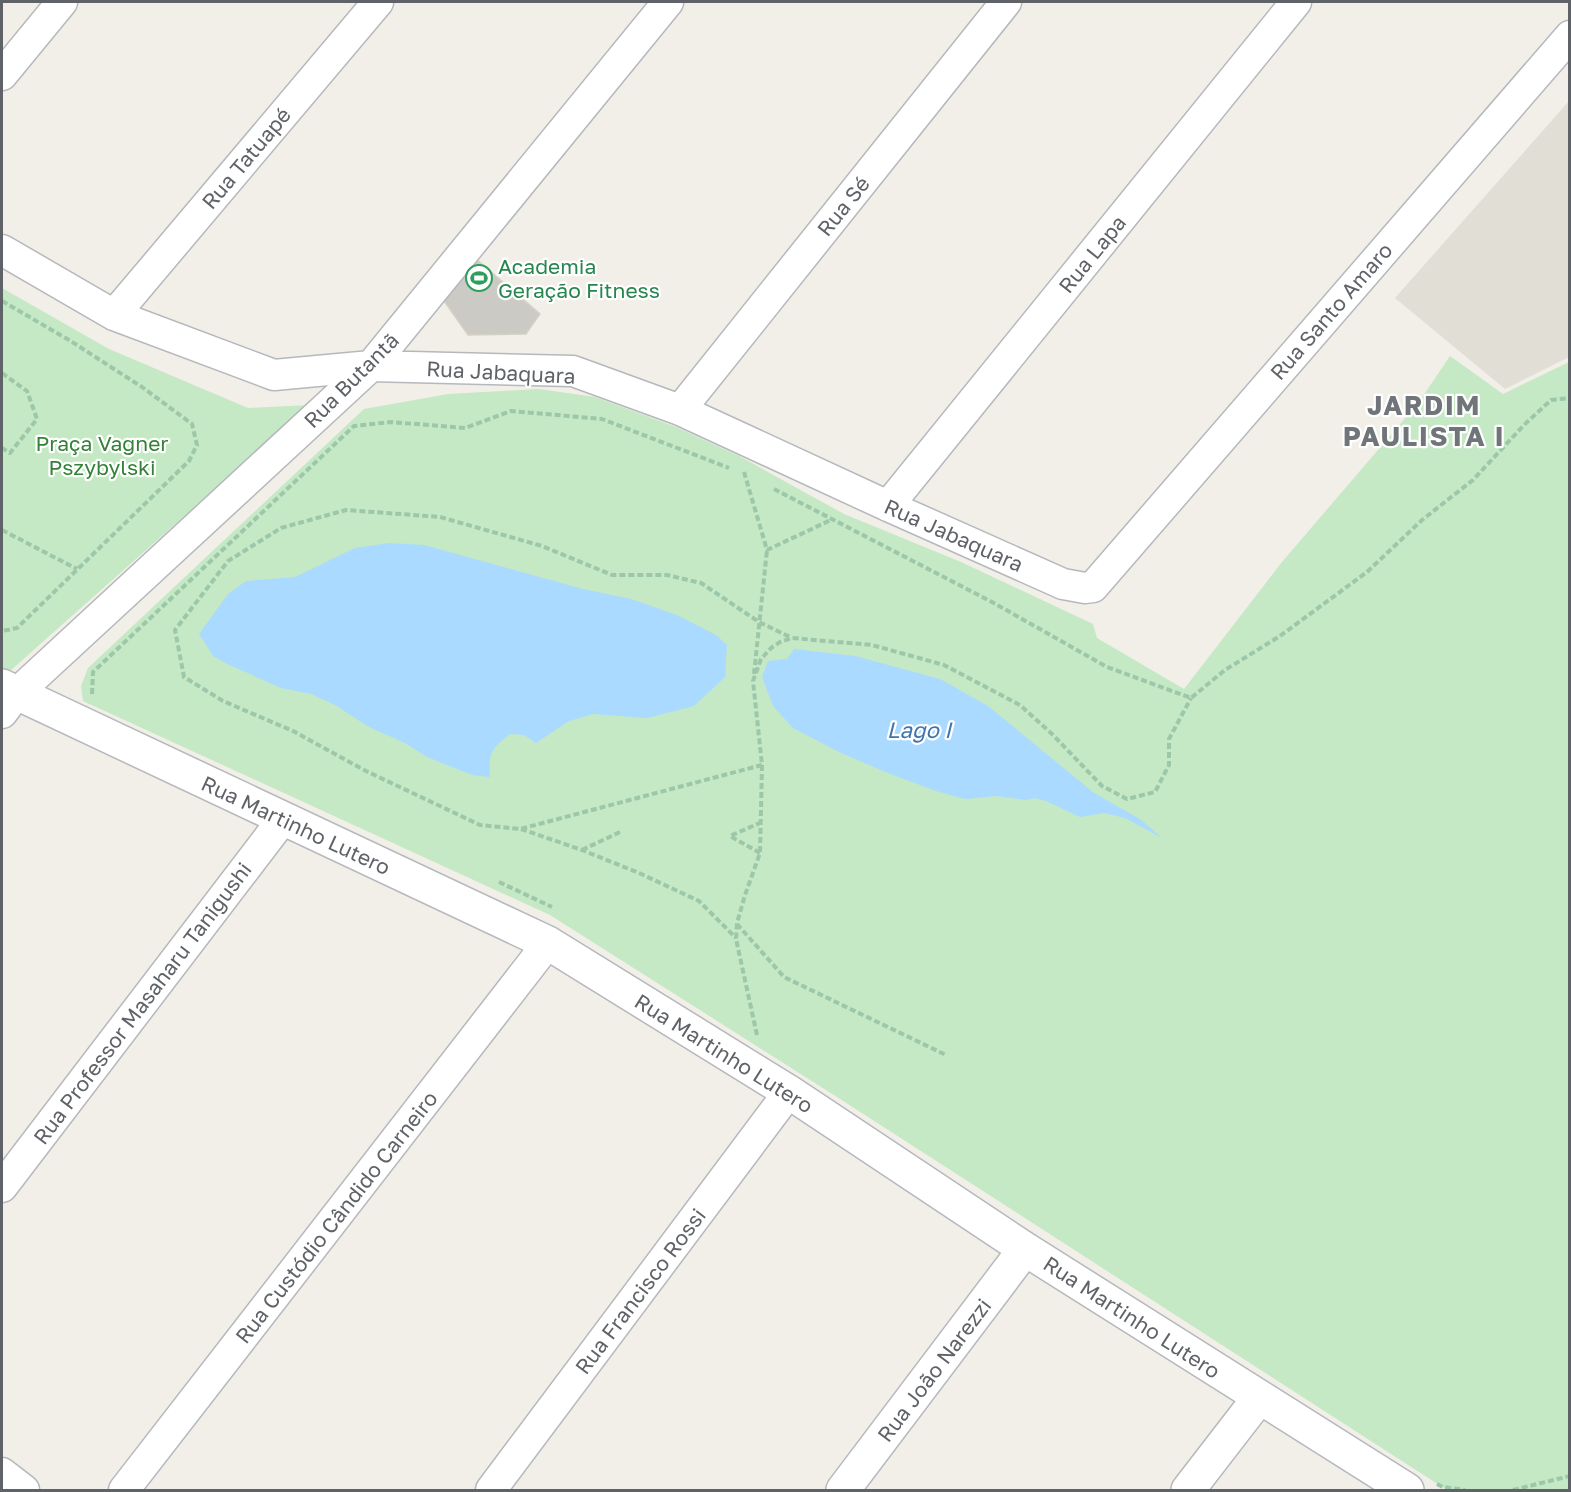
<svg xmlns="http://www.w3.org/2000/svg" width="1571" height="1492" viewBox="0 0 1571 1492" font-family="'Golos Text',sans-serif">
  <rect width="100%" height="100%" fill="#f1efe8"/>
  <!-- education -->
  <path fill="#e1ded6" d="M1569,101v256l-64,32 -110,-91z"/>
  <!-- green -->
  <path fill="#c5e8c5" d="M2,288l107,61 139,59 61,-3 -299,266 -8,-3z
    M1450,356l53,38 66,-32v1128h-122l-610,-393 -287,-182 -467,-214 -2,-15 7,-18 276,-259 84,-15 91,-5 56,8 81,30 63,29 105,58 117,48 132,62 4,14 87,51 98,-127 137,-160z"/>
  <!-- water -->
  <path fill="#aadaff" d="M389,543l35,2 159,44 48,10 46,16 39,20 11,10 -2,32 -31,29 -47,12 -54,-4 -24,7 -33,22 -12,-8 -14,-1c-18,14 -22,19 -20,43l-18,-2 -45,-18 -22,-14 -36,-16 -34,-22 -24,-11 -30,-6 -56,-25 -12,-7 -14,-22 29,-40 18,-13 49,-4 60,-29z
    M794,649l61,7 85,23 48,27 106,87 46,26 22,19 -37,-20 -21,-5 -24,4 -34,-16 -11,-3 -9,2 -30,-4 -31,3 -29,-8 -48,-18 -49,-21 -46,-24 -20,-22 -11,-29 6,-16 19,-2z"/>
  <!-- building -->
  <path fill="#cccac5" stroke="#d6d1c6" stroke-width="1.5" d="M475,258l65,56 -14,20 -58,1 -26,-37z"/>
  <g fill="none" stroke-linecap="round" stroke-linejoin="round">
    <defs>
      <path id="minor" d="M2,75l60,-73
        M2,250l112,65 160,60 97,-9 202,5 107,39 208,96 175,78 22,4 8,-1 477,-551
        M114,315l264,-313
        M680,410l326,-408
        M888,506l408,-504
        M2,713l15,-20 354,-327 297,-364
        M2,1187l281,-368
        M2,1473l22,17
        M124,1490l424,-547
        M491,1490l298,-398"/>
      <path id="tertiary" d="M2,686l546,257 241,149 236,157 382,241
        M843,1490l182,-241
        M1188,1490l71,-92"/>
    </defs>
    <!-- minor casing -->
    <use href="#minor" stroke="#b5b8bc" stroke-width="33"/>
    <!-- tertiary casing -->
    <use href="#tertiary" stroke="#b5b8bc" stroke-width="36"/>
    <!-- path -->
    <path stroke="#9cc7a9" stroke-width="4" stroke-dasharray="6 3" stroke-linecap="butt" d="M2,301l67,39 73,47 50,37 5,21 -8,16 -172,167 -15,3
      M2,373l25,18 10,28 -27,34 -8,-5
      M744,472l23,78 66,-31
      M774,489l218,113 115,65 84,31 34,-28 55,-34 87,-64 55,-52 51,-40 51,-55 27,-25 19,-2
      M2,530l75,39
      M754,674l13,-124
      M92,694l1,-22 261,-246 37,-4 74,6 46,-17 91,8 127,49
      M762,765l-242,64 -40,-4 -114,-54 -73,-40 -70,-30 -39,-24 -9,-47 53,-69 53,-33 65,-18 94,7 102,29 70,29h55l34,8 58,39 33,16
      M521,829l61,21 57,23 60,28 37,37
      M582,850l38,-18
      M760,853l-30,-17 32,-14
      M499,882l53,25
      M737,924l47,53 162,78
      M757,1035l-21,-96 1,-16 8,-28 15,-42 2,-88 -9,-84 8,-22 10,-11 9,-6 12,-4 80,7 72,20 76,40 32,29 50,52 25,13 28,-7 14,-27v-26l22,-41
      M1437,1484l6,3 22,3
      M1513,1490l57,-14"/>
    <!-- minor -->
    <use href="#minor" stroke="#fff" stroke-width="30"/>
    <!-- tertiary -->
    <use href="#tertiary" stroke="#fff" stroke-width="33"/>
  </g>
  <!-- icons -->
  <defs>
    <symbol id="stadium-ring" viewBox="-11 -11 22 22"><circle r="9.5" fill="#fff" stroke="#2e9e5b" stroke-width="1.5"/><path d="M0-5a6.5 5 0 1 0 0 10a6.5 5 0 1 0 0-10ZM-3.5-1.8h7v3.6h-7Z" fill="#2e9e5b"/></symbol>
  </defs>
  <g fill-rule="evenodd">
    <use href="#stadium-ring" x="464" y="263" width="30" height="30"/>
  </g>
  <g text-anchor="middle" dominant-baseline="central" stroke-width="4.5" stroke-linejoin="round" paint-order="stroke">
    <!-- street labels -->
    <g font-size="21" fill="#5f6368" stroke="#fff">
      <text transform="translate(246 158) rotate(-50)">Rua Tatuapé</text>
      <text transform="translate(843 206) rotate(-51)">Rua Sé</text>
      <text transform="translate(1092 254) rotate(-51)">Rua Lapa</text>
      <text transform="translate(1331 311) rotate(-49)">Rua Santo Amaro</text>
      <text transform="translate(501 372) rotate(3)">Rua Jabaquara</text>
      <text transform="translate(351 380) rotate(-45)">Rua Butantã</text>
      <text transform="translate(954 535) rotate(24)">Rua Jabaquara</text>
      <text transform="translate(296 825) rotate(25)">Rua Martinho Lutero</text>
      <text transform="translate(142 1003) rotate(-53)">Rua Professor Masaharu Tanigushi</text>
      <text transform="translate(724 1053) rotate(32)">Rua Martinho Lutero</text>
      <text transform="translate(336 1217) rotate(-52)">Rua Custódio Cândido Carneiro</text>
      <text transform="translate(640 1291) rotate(-53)">Rua Francisco Rossi</text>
      <text transform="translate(1132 1317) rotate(33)">Rua Martinho Lutero</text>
      <text transform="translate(934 1370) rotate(-53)">Rua João Narezzi</text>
    </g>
    <!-- leisure labels -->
    <g font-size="21" fill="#27864d" stroke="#fff" text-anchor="start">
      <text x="498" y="266">Academia<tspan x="498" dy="24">Geração Fitness</tspan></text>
    </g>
    <!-- park labels -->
    <g font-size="21" fill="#348238" stroke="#fff">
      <text x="102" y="443">Praça Vagner<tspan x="102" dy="24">Pszybylski</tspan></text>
    </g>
    <!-- water labels -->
    <g font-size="22" font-style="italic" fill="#4174aa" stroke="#fff">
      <text x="919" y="729">Lago I</text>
    </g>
    <!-- district labels -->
    <g font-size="27" font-weight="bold" letter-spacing="1.5" fill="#70757a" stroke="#fff">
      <text x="1424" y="405">JARDIM<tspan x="1424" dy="31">PAULISTA I</tspan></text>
    </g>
  </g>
  <!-- border -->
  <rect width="1571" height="1492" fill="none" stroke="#5f6368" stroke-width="6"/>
</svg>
